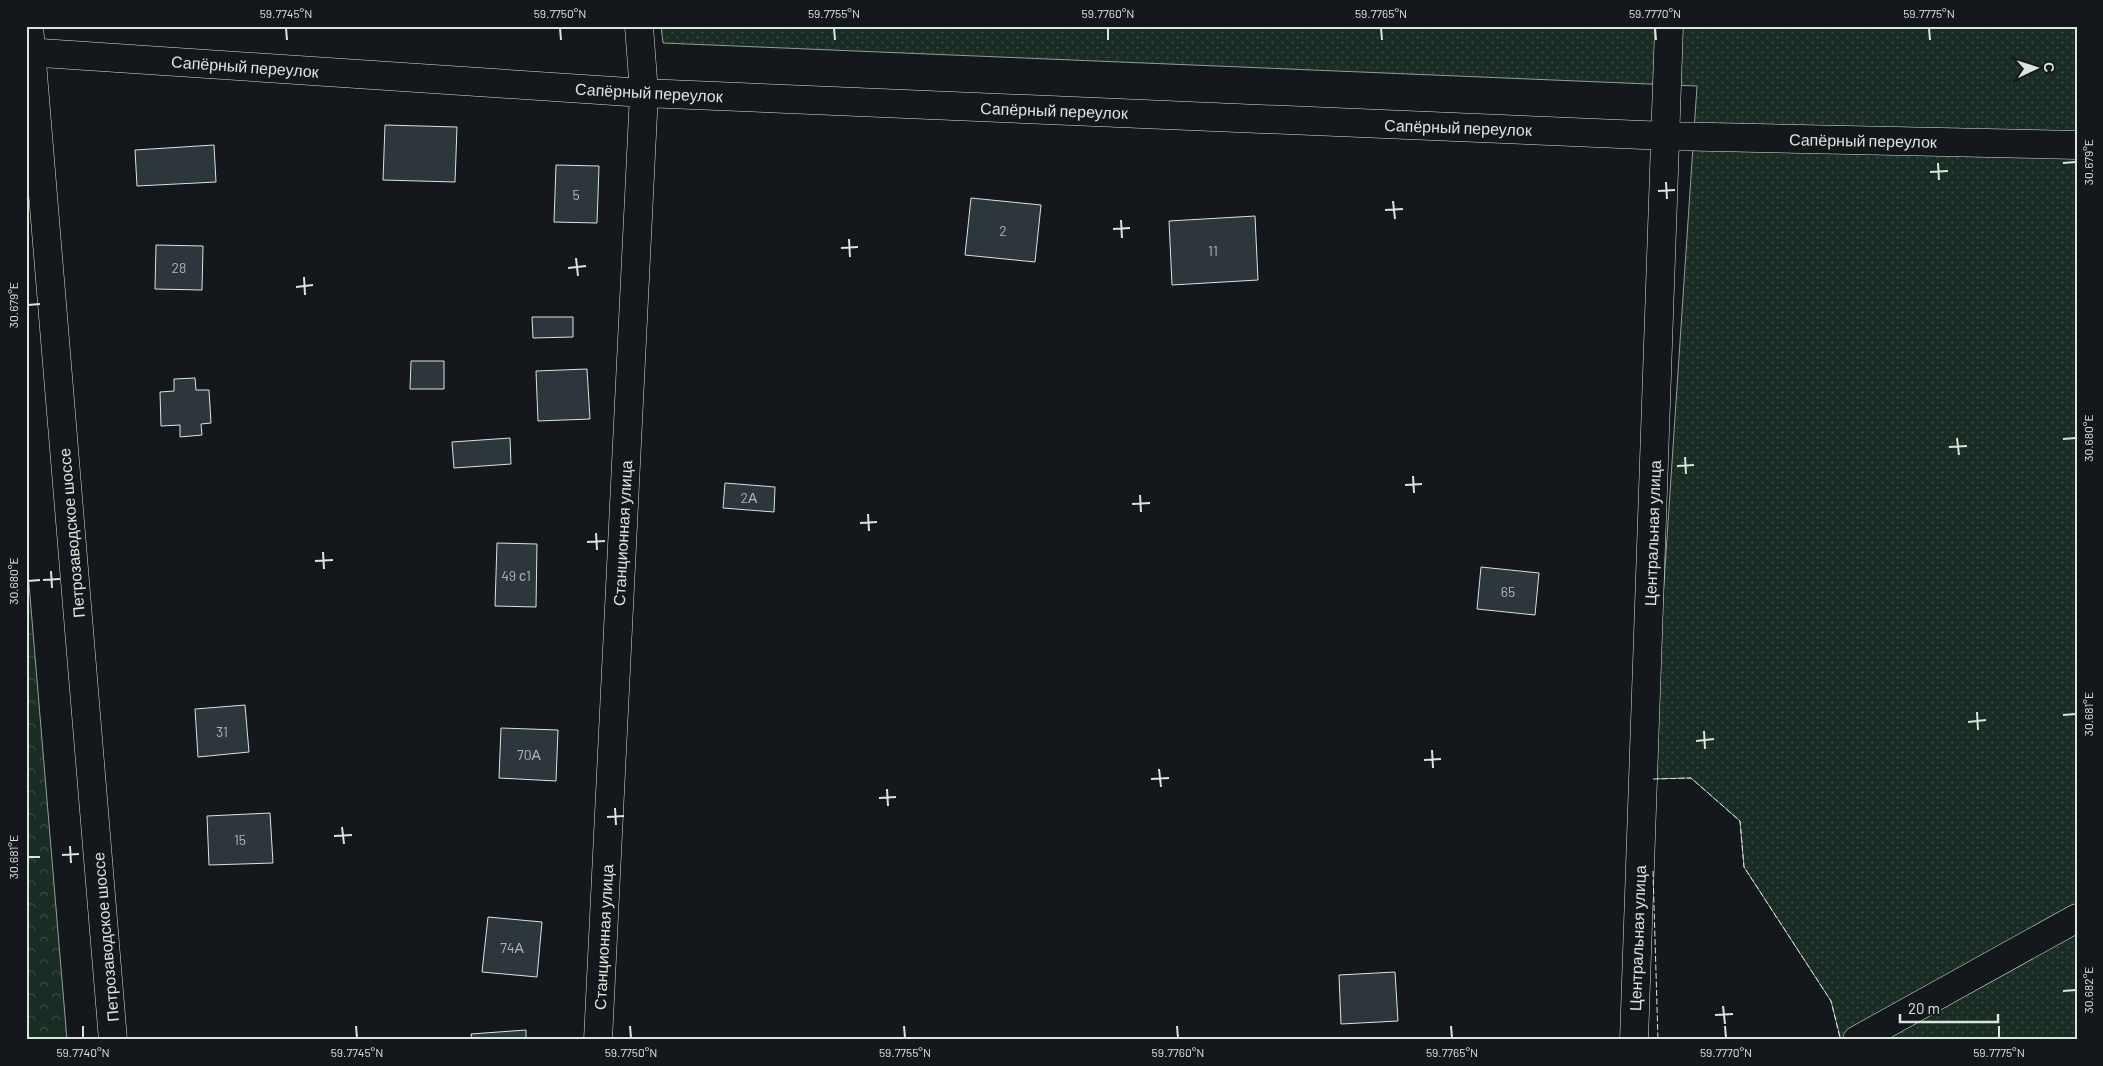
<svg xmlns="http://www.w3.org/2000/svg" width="2103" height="1066" viewBox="0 0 2103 1066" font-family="Barlow,sans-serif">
  <defs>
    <pattern id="forest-crowns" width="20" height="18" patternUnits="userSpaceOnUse" patternTransform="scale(1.25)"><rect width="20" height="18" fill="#1a2d24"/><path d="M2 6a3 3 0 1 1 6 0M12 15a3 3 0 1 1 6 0" fill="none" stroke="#3b4b43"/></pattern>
    <pattern id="garden-dots" width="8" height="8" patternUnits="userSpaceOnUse" patternTransform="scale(1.25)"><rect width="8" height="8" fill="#1a2d24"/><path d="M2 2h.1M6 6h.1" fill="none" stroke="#3b4b43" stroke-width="1.8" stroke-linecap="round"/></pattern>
  </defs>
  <rect width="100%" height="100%" fill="#14181c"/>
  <!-- forest -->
  <path fill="url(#forest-crowns)" stroke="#939e99" d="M26,548l41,492h-41z"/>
  <!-- garden -->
  <path fill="url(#garden-dots)" stroke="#939e99" d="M661,26h1416v1014h-236l-10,-39 -87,-134 -4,-46 -49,-43 -40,1 46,-693 -1034,-43z"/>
  <!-- building -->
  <path fill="#2c363c" stroke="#d8e6dc" d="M385,125l72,2 -2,55 -72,-2z
    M214,145l2,37 -79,4 -2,-36z
    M556,165l43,1 -2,57 -43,-1z
    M971,198l70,7 -6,57 -70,-7z
    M1255,216l3,64 -86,5 -3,-64z
    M156,245l47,1 -1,44 -47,-1z
    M532,317h41v20l-40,1z
    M411,361h33v28h-34z
    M587,369l3,50 -52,2 -2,-50z
    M195,378l1,12h13l2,33 -10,1 1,11 -22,2v-12l-19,1 -1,-34 14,-1v-12z
    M510,438l1,26 -57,4 -2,-26z
    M725,483l50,4 -1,25 -51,-4z
    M497,543l40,1 -1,63 -41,-1z
    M1481,567l58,6 -4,42 -58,-6z
    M245,705l4,47 -51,5 -3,-48z
    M501,728l57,2 -2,51 -57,-3z
    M270,813l3,50 -64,2 -2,-49z
    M488,917l54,5 -5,55 -55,-5z
    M1395,972l3,49 -57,3 -2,-49z
    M526,1030v10h-54l-1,-6z"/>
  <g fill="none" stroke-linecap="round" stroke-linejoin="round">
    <defs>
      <path id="minor" d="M26,52l618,41 1023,43 410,9
        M598,1040l46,-947 -5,-67
        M1634,1040l35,-1014
        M1857,1040l220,-122"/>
      <path id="major" d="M29,26l84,1014"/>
    </defs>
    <!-- minor casing -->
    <use href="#minor" stroke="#d8e6dc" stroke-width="29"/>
    <!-- major casing -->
    <use href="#major" stroke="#d8e6dc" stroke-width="29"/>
    <!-- minor -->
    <use href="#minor" stroke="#14181c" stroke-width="28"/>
    <!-- major -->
    <use href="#major" stroke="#14181c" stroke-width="28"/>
    <!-- fence -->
    <path stroke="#d8e6dc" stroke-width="1" stroke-dasharray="6 2.5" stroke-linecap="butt" d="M1653,779l38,-1 49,43 4,46 87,134 9,37 -2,2
      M1653,871l5,169"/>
  </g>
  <!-- ticks -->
  <path fill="none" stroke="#d8e6dc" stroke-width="2" d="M286,28l1,12M560,28l1,12M834,28l1,12M1108,28v12M1381,28l1,12M1655,28l1,12M1929,28l1,12M1938,163l1,17M2063,163l13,-1M1930,172l18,-1M1666,182l1,17M1658,191l17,-1M1393,201l2,18M1385,210l18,-1M1121,220l1,18M1113,229l17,-1M849,239l1,18M841,248l17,-1M576,258l2,18M568,268l18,-2M304,277l1,18M296,287l17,-2M28,305l12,-1M1957,438l2,17M2063,439l13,-1M1949,447l18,-1M1685,457l1,17M1677,466l17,-1M1413,476l1,17M1405,485l17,-1M1140,495l1,17M1132,504l18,-1M868,514l1,17M860,523l17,-1M596,533l1,17M587,542l18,-1M323,552l1,17M315,561l18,-1M51,571l1,17M43,580l17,-1M28,581l12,-1M1977,712l1,18M2063,715l13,-1M1968,722l18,-2M1704,731l1,18M1696,741l18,-2M1432,750l1,18M1424,760l17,-1M1159,769l2,18M1151,779l18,-1M887,789l1,17M879,798l17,-1M615,808l1,17M607,817l17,-1M342,827l2,17M334,836l18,-1M70,846l1,17M62,855l17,-1M28,857h12M2063,991l13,-1M1723,1006l2,18M1715,1015l18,-1M83,1026v12M356,1026l1,12M630,1026l1,12M904,1026l1,12M1177,1026l1,12M1451,1026l1,12M1725,1026l1,12M1999,1026v12"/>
  <g text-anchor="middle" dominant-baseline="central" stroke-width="4" stroke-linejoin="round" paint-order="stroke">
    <!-- number labels -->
    <g font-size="14" fill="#adbab4">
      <text x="576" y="194">5</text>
      <text x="1003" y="230">2</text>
      <text x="1213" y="250">11</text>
      <text x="179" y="267">28</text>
      <text x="749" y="497">2А</text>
      <text x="516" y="575">49 с1</text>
      <text x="1508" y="591">65</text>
      <text x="222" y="731">31</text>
      <text x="529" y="754">70А</text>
      <text x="240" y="839">15</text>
      <text x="512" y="947">74А</text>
    </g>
    <!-- street labels -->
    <g font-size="16" fill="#d8e6dc" stroke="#14181c">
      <text transform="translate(245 66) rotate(4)">Сапёрный переулок</text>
      <text transform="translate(649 92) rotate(3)">Сапёрный переулок</text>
      <text transform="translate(1054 110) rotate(2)">Сапёрный переулок</text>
      <text transform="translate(1458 127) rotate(2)">Сапёрный переулок</text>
      <text transform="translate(1863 140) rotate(1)">Сапёрный переулок</text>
      <text transform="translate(71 533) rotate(-95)">Петрозаводское шоссе</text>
      <text transform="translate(622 533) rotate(-87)">Станционная улица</text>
      <text transform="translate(1652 533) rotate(-88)">Центральная улица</text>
      <text transform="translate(105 937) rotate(-95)">Петрозаводское шоссе</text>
      <text transform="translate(603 937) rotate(-87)">Станционная улица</text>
      <text transform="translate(1637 938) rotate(-88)">Центральная улица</text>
    </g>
  </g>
  <!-- border -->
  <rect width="2103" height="1066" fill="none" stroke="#14181c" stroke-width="55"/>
  <!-- north arrow -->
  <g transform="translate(2036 68) rotate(86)" stroke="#14181c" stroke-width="4" paint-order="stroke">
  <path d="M0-4L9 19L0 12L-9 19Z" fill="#d8e6dc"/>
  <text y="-8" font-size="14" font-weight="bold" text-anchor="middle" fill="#d8e6dc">С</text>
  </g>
  <!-- scale -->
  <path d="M1900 1014v8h98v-8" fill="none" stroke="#d8e6dc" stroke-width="2.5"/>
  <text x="1908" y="1014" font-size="15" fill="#d8e6dc" stroke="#14181c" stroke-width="4" paint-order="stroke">20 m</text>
  <rect x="28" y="28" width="2048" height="1010" fill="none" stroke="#d8e6dc" stroke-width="2"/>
  <g font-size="12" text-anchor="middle" fill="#d8e6dc">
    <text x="286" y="18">59.7745°N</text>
    <text x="560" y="18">59.7750°N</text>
    <text x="834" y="18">59.7755°N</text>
    <text x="1108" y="18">59.7760°N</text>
    <text x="1381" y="18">59.7765°N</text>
    <text x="1655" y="18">59.7770°N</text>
    <text x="1929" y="18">59.7775°N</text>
    <text transform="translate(2089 162) rotate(-90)" y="4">30.679°E</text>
    <text transform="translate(14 305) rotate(-90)" y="4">30.679°E</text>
    <text transform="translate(2089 438) rotate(-90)" y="4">30.680°E</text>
    <text transform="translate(14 581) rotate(-90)" y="4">30.680°E</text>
    <text transform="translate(2089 714) rotate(-90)" y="4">30.681°E</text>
    <text transform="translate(14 857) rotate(-90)" y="4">30.681°E</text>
    <text transform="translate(2089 990) rotate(-90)" y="4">30.682°E</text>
    <text x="83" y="1057">59.7740°N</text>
    <text x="357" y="1057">59.7745°N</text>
    <text x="631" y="1057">59.7750°N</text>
    <text x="905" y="1057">59.7755°N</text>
    <text x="1178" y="1057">59.7760°N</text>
    <text x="1452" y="1057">59.7765°N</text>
    <text x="1726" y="1057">59.7770°N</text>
    <text x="1999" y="1057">59.7775°N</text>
  </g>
</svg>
